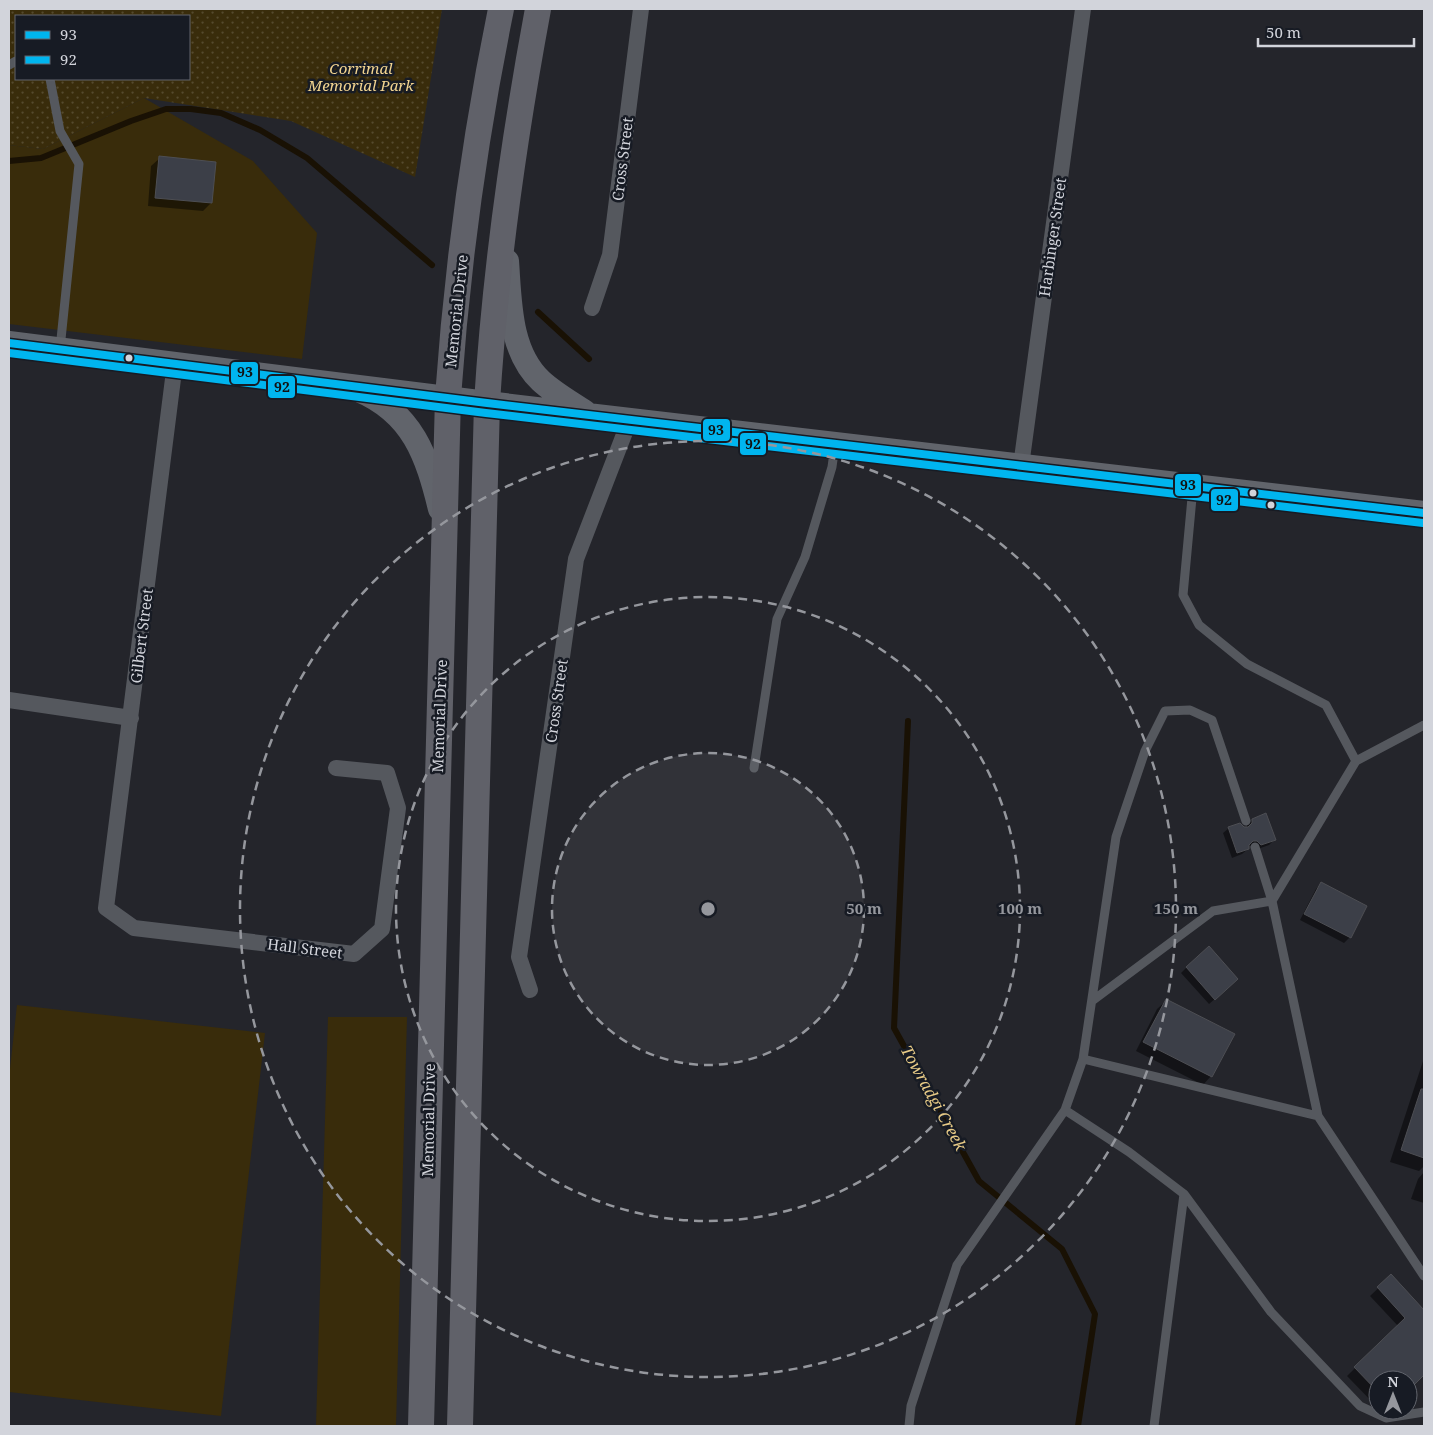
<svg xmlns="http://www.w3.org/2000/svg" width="1433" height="1435" viewBox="0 0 1433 1435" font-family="'Noto Serif',serif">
  <defs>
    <pattern id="park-dots" width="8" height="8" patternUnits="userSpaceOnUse" patternTransform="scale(1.25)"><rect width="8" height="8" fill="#392c0b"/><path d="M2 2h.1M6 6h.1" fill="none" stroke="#554a2e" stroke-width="1.8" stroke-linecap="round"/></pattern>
  </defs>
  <rect width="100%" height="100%" fill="#24252b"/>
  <!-- grass -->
  <path fill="#392c0b" d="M144,98l109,63 64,72 -15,126 -293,-35v-179l34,4z
    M17,1005l248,28 -44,383 -212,-24v-314z
    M328,1017h79l-11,409h-80z"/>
  <!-- park -->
  <path fill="url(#park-dots)" fill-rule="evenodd" d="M9,9h433l-27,168 -124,-56 -147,-23 -101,51 -34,-4zM16,16h173v63h-173z"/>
  <!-- shadow -->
  <path fill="#0007" d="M160,158l51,45 -8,8 -55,-5 3,-40z
    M1252,820l22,20 -5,5 -14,5 -4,-4h-3v3l-6,5 -10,4 -9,-25 6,-5h18v-3z
    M1321,884l45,23 -16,30 -6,6 -44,-23 16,-31z
    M1187,967l44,18 -22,19 -28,-31z
    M1166,1001l45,75 -8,9 -67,-34 21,-42z
    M1424,1058v108l-5,5 -29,-9z
    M1424,1172v31l-13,-4 7,-20z
    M1391,1276l33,34v64l-16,16v-10h-30v28l-31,-32 51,-50 -28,-30z"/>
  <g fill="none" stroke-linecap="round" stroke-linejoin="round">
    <!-- stream -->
    <path stroke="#191104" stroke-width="6" d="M9,161l32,-3 90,-37 35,-12h25l30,4 39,17 47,28 125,107
      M538,312l51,47
      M908,721l-14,307 85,153 83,68 33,65 -17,112"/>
  </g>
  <!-- building -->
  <path fill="#3c3f48" stroke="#4d4e53" d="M159,156l57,6 -4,41 -57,-5z
    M1266,813l10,27 -15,5 -4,-4h-4l-4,4v4l-12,4 -9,-26 12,-4 4,4h4l4,-4v-4z
    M1321,882l46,24 -16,32 -47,-24z
    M1209,946l29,33 -23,21 -29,-33z
    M1166,999l69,35 -23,43 -69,-35z
    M1421,1089h3v69l-23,-8z
    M1391,1274l33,36v65l-16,16v-11h-30v12l-24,-25 51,-49 -28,-31z"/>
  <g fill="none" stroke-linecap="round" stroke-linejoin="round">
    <!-- service -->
    <path stroke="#55585e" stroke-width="9" d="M9,65l7,-4
      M50,79l10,52 19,33 -19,185
      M1193,487l-10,108 16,30 48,39 79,41 30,56 -84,140 46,215 106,160
      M1356,761l68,-36
      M754,768l23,-149 28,-62 27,-90 3,-22
      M1092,1001l121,-90 59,-10 -17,-54
      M1083,1059l33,-222 29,-86 20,-40 25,-1 22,10 34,101
      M1318,1116l-235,-57 -18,51 64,42 55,42 87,118 89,94 26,12 38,-6
      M909,1426l2,-20 46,-141 108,-155
      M1154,1426l30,-232"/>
    <!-- minor -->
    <path stroke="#55585e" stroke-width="16" d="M592,308l18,-53 31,-246
      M175,363l-69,545 28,20 220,26 28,-25 16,-121 -11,-35 -51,-5
      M1021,466l62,-457
      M9,700l122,18
      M530,990l-11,-33 57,-398 54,-140"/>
    <!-- secondary -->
    <path stroke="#61646b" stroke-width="24" d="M507,261c3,40 2,90 34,120 13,12 29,21 44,31
      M9,343l478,60 937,110
      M358,390c55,23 69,66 82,119"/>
    <!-- primary -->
    <path stroke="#606169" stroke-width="26" d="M421,1426l27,-1029c9,-130 27,-261 53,-388
      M460,1426l27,-1023c8,-132 27,-265 51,-394"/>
    <defs>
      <path id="bus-1" d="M9,343l478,60 937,110"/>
      <path id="bus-2" d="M9,353l477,60 937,110"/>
    </defs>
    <!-- bus-1 casing -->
    <use href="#bus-1" stroke="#171b24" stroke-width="11"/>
    <!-- bus-2 casing -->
    <use href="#bus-2" stroke="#171b24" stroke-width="11"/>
    <!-- bus-1 -->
    <use href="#bus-1" stroke="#00b5ef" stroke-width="8"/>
    <!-- bus-2 -->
    <use href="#bus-2" stroke="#00b5ef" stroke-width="8"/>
  </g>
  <!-- distance rings -->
  <circle cx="708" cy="909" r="156" fill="#95979d" fill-opacity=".12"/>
  <g fill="none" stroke="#95979d" stroke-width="2.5" stroke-dasharray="9 6">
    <circle cx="708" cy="909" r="156"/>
    <circle cx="708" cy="909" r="312"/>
    <circle cx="708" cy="909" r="468"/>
  </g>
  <!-- markers -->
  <g fill="#d2d4db" stroke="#171b24" stroke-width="2">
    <circle cx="129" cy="358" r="4.5"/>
    <circle cx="1253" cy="493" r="4.5"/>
    <circle cx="1271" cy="505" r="4.5"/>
  </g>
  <g text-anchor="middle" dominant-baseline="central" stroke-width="5" stroke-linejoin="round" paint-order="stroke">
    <!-- park labels -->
    <g font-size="15" font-style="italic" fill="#f2d490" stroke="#171b24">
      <text x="361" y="68">Corrimal<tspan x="361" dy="17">Memorial Park</tspan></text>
    </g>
    <!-- street labels -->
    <g font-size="15" fill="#d2d4db" stroke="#171b24">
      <text transform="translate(622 159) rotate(-83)">Cross Street</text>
      <text transform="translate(1052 237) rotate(-82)">Harbinger Street</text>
      <text transform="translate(456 311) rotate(-84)">Memorial Drive</text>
      <text transform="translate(141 636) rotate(-83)">Gilbert Street</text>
      <text transform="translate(556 701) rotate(-82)">Cross Street</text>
      <text transform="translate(439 716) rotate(-88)">Memorial Drive</text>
      <text transform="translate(305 948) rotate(7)">Hall Street</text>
      <text transform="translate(428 1120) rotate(-89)">Memorial Drive</text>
    </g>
    <!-- water labels -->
    <g font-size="16" font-style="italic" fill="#e7ca86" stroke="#171b24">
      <text transform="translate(934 1098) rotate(61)">Towradgi Creek</text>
    </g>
  </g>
  <circle cx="708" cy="909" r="8" fill="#95979d" stroke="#171b24" stroke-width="2.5"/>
  <g font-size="15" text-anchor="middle" font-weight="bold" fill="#95979d" stroke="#171b24" stroke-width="5" stroke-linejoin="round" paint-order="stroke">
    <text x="864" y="914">50 m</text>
    <text x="1020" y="914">100 m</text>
    <text x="1176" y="914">150 m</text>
  </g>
  <g stroke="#171b24" stroke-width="2">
    <rect x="230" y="361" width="29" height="24" rx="5" fill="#00b5ef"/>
    <rect x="267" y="375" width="29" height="24" rx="5" fill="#00b5ef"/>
    <rect x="702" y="418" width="29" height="24" rx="5" fill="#00b5ef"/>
    <rect x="739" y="432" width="28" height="24" rx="5" fill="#00b5ef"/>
    <rect x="1174" y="473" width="28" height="24" rx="5" fill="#00b5ef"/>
    <rect x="1210" y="488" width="29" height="24" rx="5" fill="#00b5ef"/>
  </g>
  <g font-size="14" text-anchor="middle" font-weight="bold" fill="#111">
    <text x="245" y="377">93</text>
    <text x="282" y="392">92</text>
    <text x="716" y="435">93</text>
    <text x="753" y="449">92</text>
    <text x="1188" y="490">93</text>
    <text x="1224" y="505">92</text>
  </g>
  <!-- border -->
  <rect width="1433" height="1435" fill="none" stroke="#d2d4db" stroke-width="20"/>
  <!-- legend -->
  <rect x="15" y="15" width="175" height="65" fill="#171b24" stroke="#62656d"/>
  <rect x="25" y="31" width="25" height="8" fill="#00b5ef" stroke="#62656d"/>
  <text x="60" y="40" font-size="15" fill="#d2d4db">93</text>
  <rect x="25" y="56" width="25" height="8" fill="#00b5ef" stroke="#62656d"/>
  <text x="60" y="65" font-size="15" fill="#d2d4db">92</text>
  <!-- north arrow -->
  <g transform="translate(1393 1395)"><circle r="24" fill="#171b24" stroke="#62656d"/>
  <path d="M0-4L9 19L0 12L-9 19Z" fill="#95979d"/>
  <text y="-8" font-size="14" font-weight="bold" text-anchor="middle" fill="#d2d4db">N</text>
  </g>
  <!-- scale -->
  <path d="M1258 38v8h156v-8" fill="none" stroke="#d2d4db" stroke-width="2.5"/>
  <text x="1266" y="38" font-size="15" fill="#d2d4db" stroke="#171b24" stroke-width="4" paint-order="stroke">50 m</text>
</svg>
